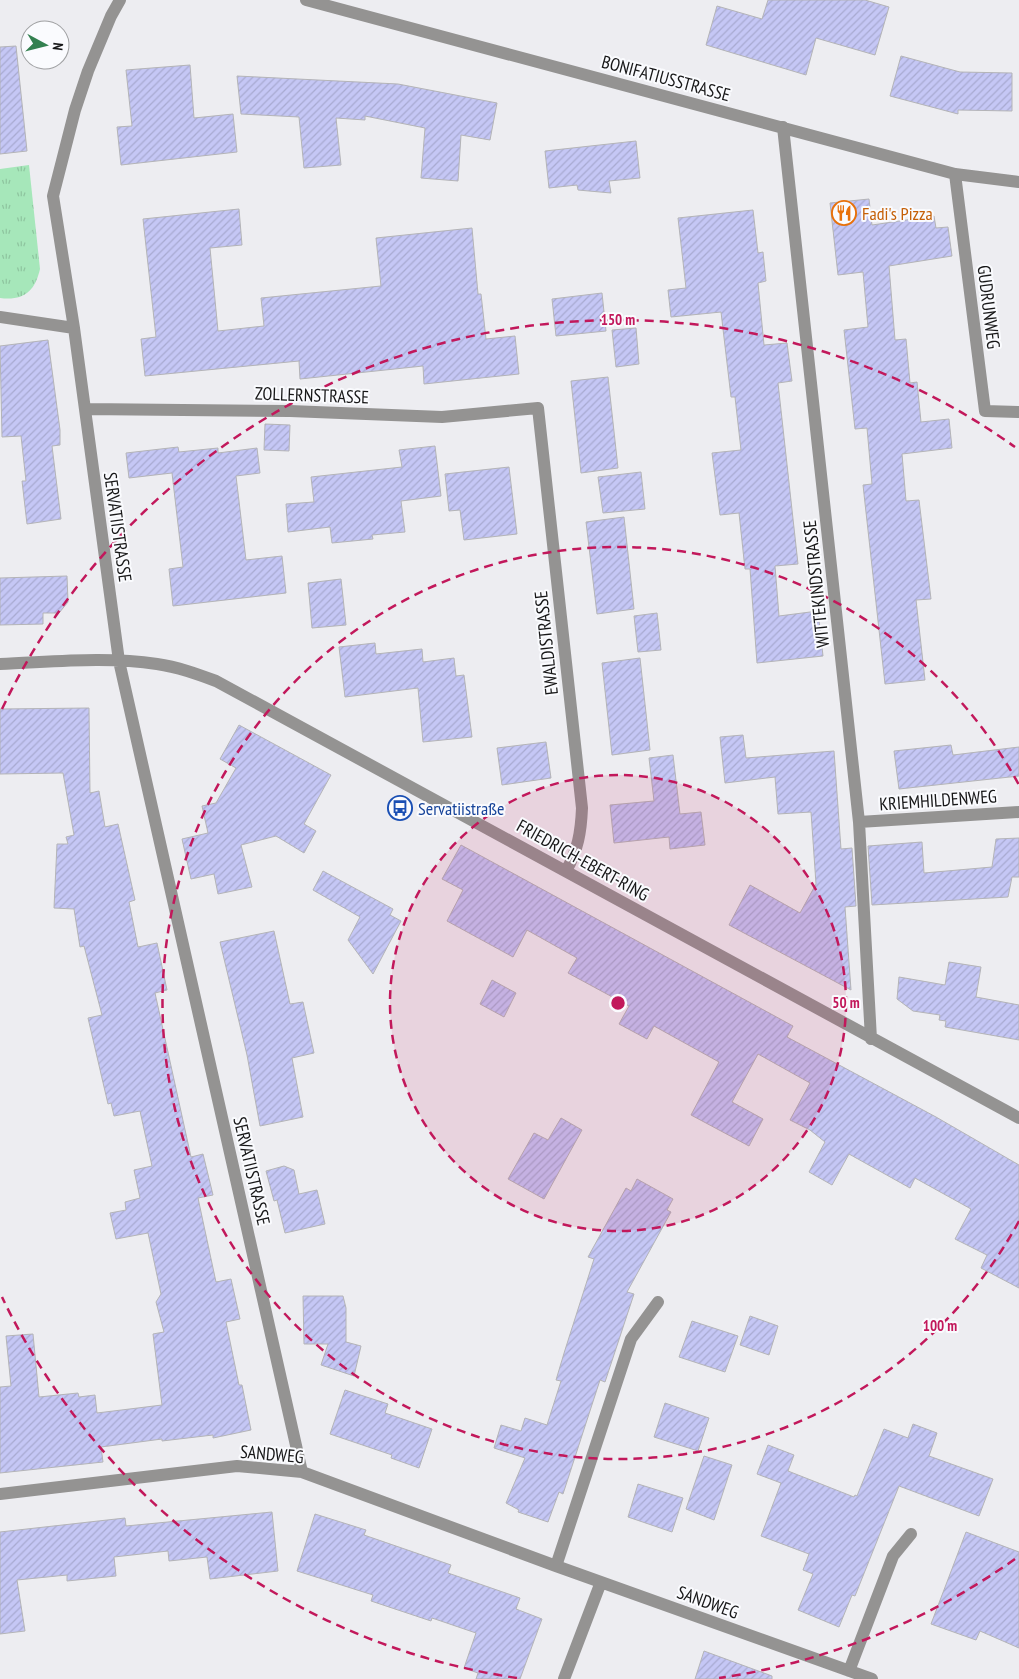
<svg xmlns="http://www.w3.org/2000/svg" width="1019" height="1679" viewBox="0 0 1019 1679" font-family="'PT Sans Narrow',sans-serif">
  <defs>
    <pattern id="park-tufts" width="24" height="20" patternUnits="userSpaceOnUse" patternTransform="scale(1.25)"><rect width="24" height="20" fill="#a6e7ba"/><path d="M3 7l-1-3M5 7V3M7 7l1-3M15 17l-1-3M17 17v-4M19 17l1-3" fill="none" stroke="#8ec59f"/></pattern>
    <pattern id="building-hatch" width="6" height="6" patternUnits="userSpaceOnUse" patternTransform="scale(1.25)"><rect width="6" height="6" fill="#c5c7f5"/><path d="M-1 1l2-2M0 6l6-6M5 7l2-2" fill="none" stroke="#a8aad1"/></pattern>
  </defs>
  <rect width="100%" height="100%" fill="#ededf1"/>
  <!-- park -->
  <path fill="url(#park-tufts)" d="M29,165l11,104c-5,22 -16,32 -40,29v-129z"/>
  <!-- building -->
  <path fill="url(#building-hatch)" stroke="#b4b4b7" d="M768,0h97l24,7 -14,48 -59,-17 -10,37 -100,-30 11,-39 45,13z
    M16,46l11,105 -27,3v-107z
    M901,56l59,16 52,1v38l-54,-1v4l-68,-18z
    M190,65l4,53 39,-4 4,38 -116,13 -4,-38 15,-1 -6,-56z
    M237,76l161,8 99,19 -7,37 -29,-5 -3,46 -37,-3 4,-50 -60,-12v4l-29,-2 5,47 -37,3 -5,-51 -58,-3z
    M636,141l4,37 -31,3 2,12 -33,-3 -1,-5 -28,3 -4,-37z
    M869,199l3,26 62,-9 2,12 12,-1 4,29 -63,10 6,74 11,-1 4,44 7,-1 4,40 28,-3 3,29 -50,6 4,47 13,-1 12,99 -15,1 9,80 -40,4 -22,-199 9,-1 -5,-56 -12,1 -11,-99 24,-3 -5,-55 -25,3 -8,-72z
    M239,209l3,36 -32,3 8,83 46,-5 -3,-28 120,-12 -5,-48 96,-10 6,66h3l5,45 29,-3 4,38 -95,10 -1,-18 -123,13 -1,-18 -154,15 -4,-37 15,-2 -13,-118z
    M753,210l5,43 5,-1 3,29 -8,2 6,62 23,-2 5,38 -14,2 20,181 -23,2 4,50 39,-5 5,45 -66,7 -7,-94h-5l-6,-56 -19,2 -8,-62 29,-3 -6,-53h-4l-10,-85 -50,5 -3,-27 18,-2 -8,-70z
    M602,293l4,38 -50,5 -4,-37z
    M636,328l3,36 -23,3 -4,-37z
    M48,340l12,90v15l-8,1 9,73 -34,5 -5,-43h4l-5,-45 -19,1 -2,-91z
    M608,377l10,91 -37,5 -10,-92z
    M265,424l25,1 -1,26 -25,-1z
    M435,446l6,50 -40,5 4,31 -33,3 1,4 -41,4 -2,-16 -42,5 -2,-28 28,-2 -3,-25 91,-10 -3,-17z
    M178,447l1,5 39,-4v5l39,-5 3,25 -24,3 10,84 36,-4 4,37 -113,13 -4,-37 14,-2 -11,-94 -43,5 -3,-25z
    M509,467l8,67 -53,6 -4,-30 -11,1 -4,-37z
    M641,472l4,37 -42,4 -5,-36z
    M624,517l10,92 -37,5 -11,-92z
    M67,576l1,26 -9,11h-16v11l-43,1v-47z
    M341,579l5,46 -34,3 -4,-45z
    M657,613l4,37 -23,2 -4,-36z
    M375,643l1,11 46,-5 1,13 31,-4 2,18 8,-1 8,62 -49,5 -5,-54 -73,9 -6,-50z
    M640,658l10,92 -38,5 -10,-92z
    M89,708l1,85 9,-2 6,36 13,-3 17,76 -6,2 9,45 19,-4 10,47 -12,3 36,164 12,-3 10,41 -15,3 18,84 15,-3 9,40 -14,3 13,63h3l9,45 -38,8v-3l-51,6v-2l-61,8 2,15 -103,11v-86l11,-1 -5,-50 27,-2 6,63 39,-4 1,4 16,-2 2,18 65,-8 -9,-71 11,-2 -8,-30 5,-8 -13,-61 -32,6 -6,-26 16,-3 -1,-8 15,-4 -6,-28 18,-4 -12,-55 -26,5 -3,-13 -3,1 -20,-86 14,-3 -18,-69 -4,1 -6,-38 -20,-1 3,-64h11l-2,-7 8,-2 -11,-62 -63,1v-65z
    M239,725l92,50 -27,49 12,7 -12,22 -28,-17 -35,9 11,42 -34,7 -4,-20 -23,5 -9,-40 26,-6 -6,-27 14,-3 20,-35 -16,-9z
    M743,735l3,23 88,-7 7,98 11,-1 4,58 -11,1 6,83 -122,-65 21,-40 50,28 16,-29 -5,-72 -33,2 -3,-37 -50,6 -5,-46z
    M546,742l5,36 -49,7 -5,-37z
    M951,745l2,10 66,-8v29l-120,13 -5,-38z
    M673,755l7,59 21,-2 4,33 -35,4 -1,-12 -55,6 -4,-38 44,-4 -5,-43z
    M1019,838v39h-7l-4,20 -136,8 -4,-59 54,-4 2,31 68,-6 4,-28z
    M461,845l332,181 -6,11 149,80 83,48v123l-38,-20 6,-13 -32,-16 16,-30 -56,-31 -5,10 -61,-34 -17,31 -23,-13 16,-30 -15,-12 -20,-10 20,-37 -52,-29 -26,48 31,17 -14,27 -58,-31 28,-53 -65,-36 -7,13 -28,-15 10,-18 -61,-33 9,-15 -50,-28 -14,27 -66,-36 16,-31 -21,-11z
    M323,871l70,38 -3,6 11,6 -28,53 -25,-34 12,-23 -47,-27z
    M274,931l16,73 13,-2 11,51 -22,5 11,59 -43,9 -13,-71 -27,-113z
    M949,962l32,5 -5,30 43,8v35l-74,-13 1,-6 -7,-1 1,-5 -27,-4 -16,-12 2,-22 46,8z
    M492,980l24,13 -12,24 -24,-13z
    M561,1118l21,12 -38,69 -36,-20 26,-46 14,7z
    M284,1166l10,4 5,24 18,-4 8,34 -40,9 -8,-33 -3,1 -8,-30z
    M637,1179l36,20 -6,11 4,2 -44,80 7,2 -29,88 -5,-2 -37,114 -4,-2 -11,30 -30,-10 1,-2 -13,-7 19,-45 -31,-10 7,-23 20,6 4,-13 22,7 14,-44 -5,-1 9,-30 29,-91 -6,-2 38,-69 5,3z
    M303,1296h40l3,12v34l15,4 -7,30 -33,-11 7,-21h-24z
    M750,1316l28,10 -9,29 -29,-10z
    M692,1321l46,15 -13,36 -46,-15z
    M345,1390l43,14 -3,9 47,16 -13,39 -28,-10 1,-3 -62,-21z
    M665,1403l44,15 -11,33 -44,-14z
    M913,1424l24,9 -8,23 64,23 -14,37 -80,-30 -44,110 -3,-1 -13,32 -41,-17 15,-36 -10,-4 6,-16 -48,-18 20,-53 -24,-9 11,-29 26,10 -6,16 66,26 1,-2 2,1 27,-67 24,9z
    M704,1456l28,9 -18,55 -28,-11z
    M638,1484l45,14 -11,34 -44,-15z
    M272,1512l6,59 -68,8 -3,-22 -38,4 -1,-10 -54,6 2,19 -49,5v-6l-50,5 8,51 -25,3v-102l125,-14 1,8z
    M315,1514l51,16 -2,5 87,30 -3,8 72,25 -4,11 26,10 -22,60h-44l2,-6 -14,-5 12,-35 -44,-15 -1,3 -60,-20 2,-6 -76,-24z
    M966,1532l53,20v96l-39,-17 -4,9 -45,-16z
    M704,1651l68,25v3h-77z"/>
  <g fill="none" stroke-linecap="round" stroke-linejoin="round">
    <!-- minor -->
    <path stroke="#949392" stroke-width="12" d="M120,0l-9,16 -23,55 -13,39 -22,86 21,132 45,333 183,811
      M306,0l649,174 64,8
      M783,127l76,695 12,217
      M955,174l30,237 34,1
      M0,317l74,11
      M85,409l205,2 152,6 96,-9 44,400c-1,24 -4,42 -16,63
      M0,664c52,-2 106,-8 157,0 21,3 40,10 59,17l803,437
      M859,822l160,-10
      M0,1494l237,-28 65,6 254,94 316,113
      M556,1566l75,-227 27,-37
      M849,1671l44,-115 18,-22
      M564,1679l37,-97"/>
  </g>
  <!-- distance rings -->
  <circle cx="618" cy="1003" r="228" fill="#c2185b" fill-opacity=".12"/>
  <g fill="none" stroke="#c2185b" stroke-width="2.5" stroke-dasharray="9 6">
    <circle cx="618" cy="1003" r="228"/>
    <path d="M1019 1221A456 456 0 1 1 1019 785"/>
    <path d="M1015 1559A683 683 0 0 1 719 1678M517 1678A683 683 0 0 1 2 1297M2 709A683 683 0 0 1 1015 447"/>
  </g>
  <!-- icons -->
  <defs>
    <symbol id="restaurant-ring" viewBox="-11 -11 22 22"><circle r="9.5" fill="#fafbfe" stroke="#e8710a" stroke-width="1.5"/><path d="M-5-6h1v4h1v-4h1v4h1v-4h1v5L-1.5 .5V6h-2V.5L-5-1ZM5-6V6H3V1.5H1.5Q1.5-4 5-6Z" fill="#e8710a"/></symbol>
    <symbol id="bus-ring" viewBox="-11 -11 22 22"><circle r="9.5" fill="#fafbfe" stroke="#1a4fb4" stroke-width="1.5"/><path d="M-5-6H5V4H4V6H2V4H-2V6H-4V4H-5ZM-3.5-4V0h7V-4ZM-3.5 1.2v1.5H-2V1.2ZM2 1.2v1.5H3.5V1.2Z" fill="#1a4fb4"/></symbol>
  </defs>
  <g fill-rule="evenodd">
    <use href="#restaurant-ring" x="830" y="199" width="28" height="28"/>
    <use href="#bus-ring" x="386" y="794" width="28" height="28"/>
  </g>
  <g text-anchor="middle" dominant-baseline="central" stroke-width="4" stroke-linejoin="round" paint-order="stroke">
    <!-- street labels -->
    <g font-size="18" fill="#171718" stroke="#fafbfe">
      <text transform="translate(666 78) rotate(15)">BONIFATIUSSTRASSE</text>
      <text transform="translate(989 307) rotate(83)">GUDRUNWEG</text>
      <text transform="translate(312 395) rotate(2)">ZOLLERNSTRASSE</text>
      <text transform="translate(118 527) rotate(82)">SERVATIISTRASSE</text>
      <text transform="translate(816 584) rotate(-96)">WITTEKINDSTRASSE</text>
      <text transform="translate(546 643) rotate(-96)">EWALDISTRASSE</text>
      <text transform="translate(938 800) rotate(-4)">KRIEMHILDENWEG</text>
      <text transform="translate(583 860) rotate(29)">FRIEDRICH-EBERT-RING</text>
      <text transform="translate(252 1171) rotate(77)">SERVATIISTRASSE</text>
      <text transform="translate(272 1454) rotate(5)">SANDWEG</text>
      <text transform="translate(708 1602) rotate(20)">SANDWEG</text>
    </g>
    <!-- food labels -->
    <g font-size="18" fill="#c56008" stroke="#fafbfe" text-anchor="start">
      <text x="862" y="213">Fadi's Pizza</text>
    </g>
    <!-- transit labels -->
    <g font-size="18" fill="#164399" stroke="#fafbfe" text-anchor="start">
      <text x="418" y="808">Servatiistraße</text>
    </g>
  </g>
  <circle cx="618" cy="1003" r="8" fill="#c2185b" stroke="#fafbfe" stroke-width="2.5"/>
  <g font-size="15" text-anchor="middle" font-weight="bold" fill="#c2185b" stroke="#fafbfe" stroke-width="4" stroke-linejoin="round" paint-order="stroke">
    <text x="618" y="325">150 m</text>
    <text x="846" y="1008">50 m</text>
    <text x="940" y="1331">100 m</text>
  </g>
  <!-- north arrow -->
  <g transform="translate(45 45) rotate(97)"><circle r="24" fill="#fafbfe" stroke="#9fa0a2"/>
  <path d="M0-4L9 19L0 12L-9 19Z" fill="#338050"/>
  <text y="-8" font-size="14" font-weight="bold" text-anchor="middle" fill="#171718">N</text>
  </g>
</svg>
